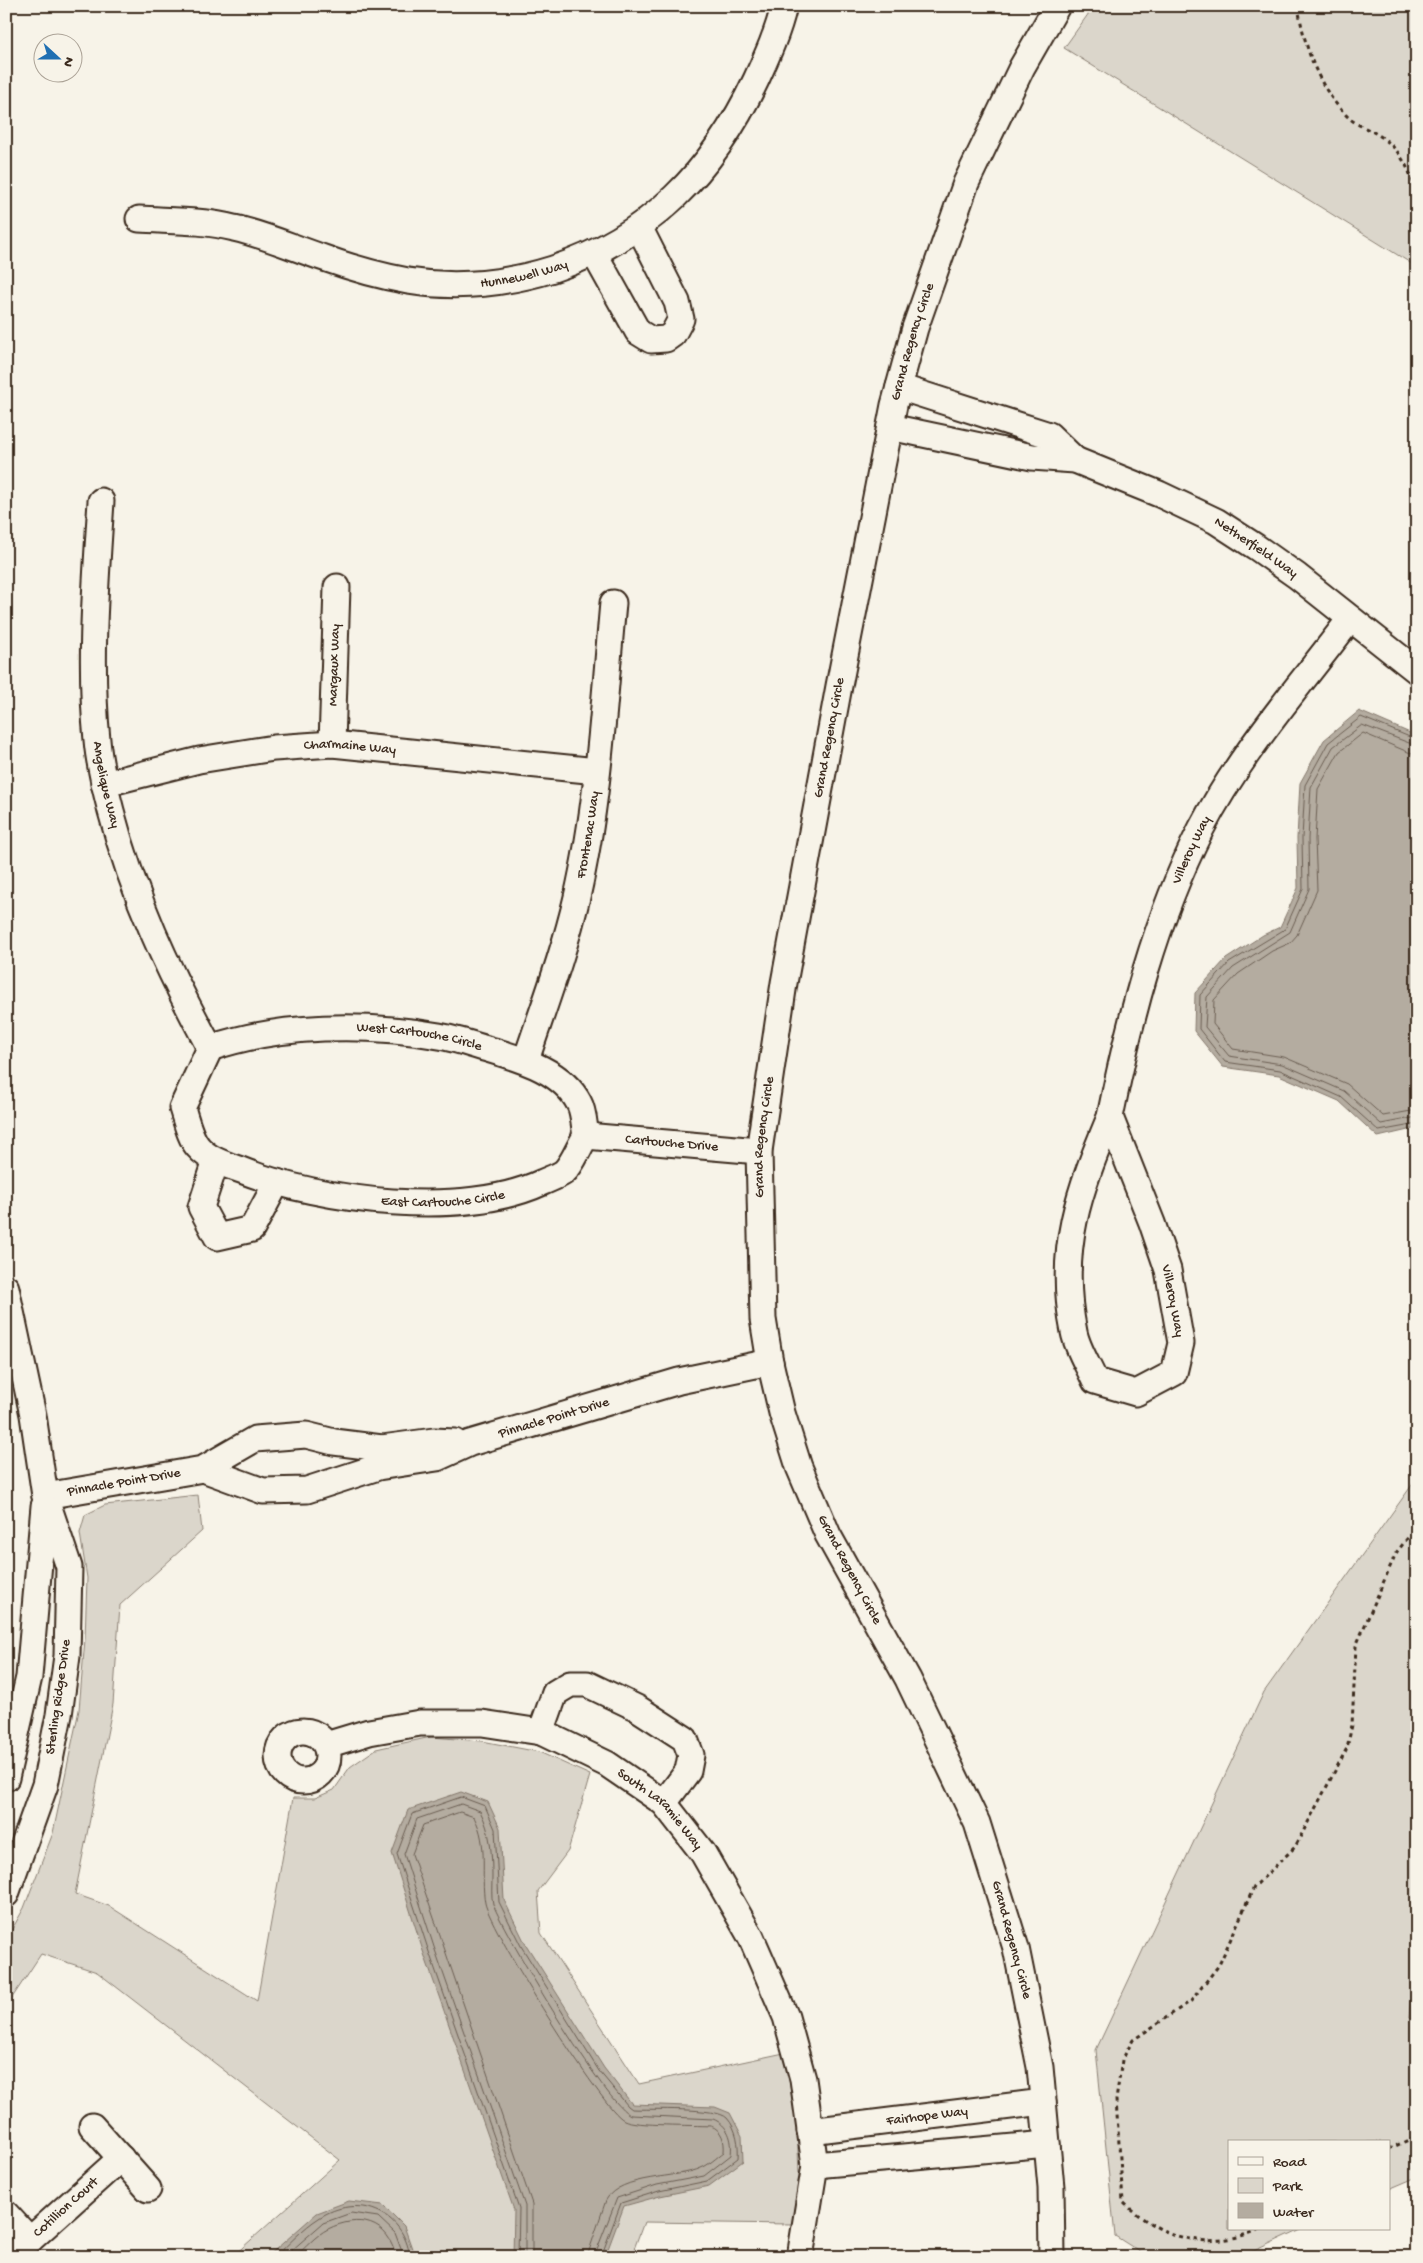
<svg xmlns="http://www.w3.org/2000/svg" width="1423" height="2263" viewBox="0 0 1423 2263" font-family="'Gochi Hand',sans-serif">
  <rect width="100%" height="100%" fill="#f7f3e8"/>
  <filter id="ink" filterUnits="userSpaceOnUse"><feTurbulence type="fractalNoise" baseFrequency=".02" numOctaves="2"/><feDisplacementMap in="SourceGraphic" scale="10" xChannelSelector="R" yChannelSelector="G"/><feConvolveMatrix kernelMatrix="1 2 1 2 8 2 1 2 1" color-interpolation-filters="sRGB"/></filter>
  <g filter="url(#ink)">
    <!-- green -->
    <path fill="#dbd6cb" stroke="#8b8074" d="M1094,6h323v261l-353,-219z
      M1417,1478v699l-28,12v-47h-160v87h72l-60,28h-93l-33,-21 -19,-186 168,-358z
      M198,1495l4,36 -82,74 -7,99 -38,190 34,12 148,95 36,-203h22l19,-8 16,-23 26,-18 55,-12 51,4 57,11 51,23 -22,76 -30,40 3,42 98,151 145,-31 13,73 2,49 -7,49 -148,-2 -13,35h-399l108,-97 -243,-188 -56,-18 -35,53v-67l18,-32 29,-75 26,-123 6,-71 2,-61 -7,-45 5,-18 20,-10z"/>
    <!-- water -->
    <path fill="#b4aca0" stroke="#84786c" d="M1359,711l58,25v392l-39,9 -39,-36 -60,-26 -56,-8 -29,-36 1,-38 31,-34 37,-24 17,-8 18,-39 -1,-50 3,-55 24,-43z
      M461,1792l27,10 12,26 4,72 21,43 79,125 28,36 83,3 15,6 12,23 1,25 -34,25 -49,10 -36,10 -19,51h-92l1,-47 -91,-259 -31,-98 16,-43z
      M1417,1982v42l-8,-7 2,-23z
      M349,2201l34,4 21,21 11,31h-148l50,-44z"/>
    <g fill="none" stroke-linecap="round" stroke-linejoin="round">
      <!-- shore -->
      <path stroke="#6b5e52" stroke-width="1" d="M1417,740l-56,-23 -33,26 -23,42 -3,53 1,51 -18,40 -56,34 -29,32 -1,34 26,33 55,8 61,27 38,34 38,-7
        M1417,746l-55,-21 -29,22 -22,40 -3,52 1,50 -19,43 -57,36 -26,29 -2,30 24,29 53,8 62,27 37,33 36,-7
        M1417,754l-9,-2 -45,-19 -24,19 -21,37 -3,50 2,51 -20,45 -7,8 -18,8 -34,23 -24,26 -1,24 20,25 51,8 63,27 36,32 34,-6
        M275,2257c14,-13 28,-29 44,-39 37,-25 85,-8 91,39
        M284,2257l39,-34 28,-10 27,4 17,16 9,24
        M295,2257c10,-9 21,-22 33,-28 30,-15 61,-9 68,28
        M518,2257l1,-49 -91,-259 -31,-95 15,-40 49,-17 24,9 10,23 4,73 22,44 78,125 29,35 4,3c18,1 85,-2 95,9 10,11 12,27 11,40l-31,23 -48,10 -38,12 -20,54
        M525,2257v-51l-91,-259 -30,-93 13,-35 44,-15 19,7c11,21 12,43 12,66 0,9 -1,19 1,27 11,29 115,205 138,211l82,4c15,6 20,20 18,36l-27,21 -47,9 -40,13 -23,59
        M532,2257v-53l-120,-350 11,-29 37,-13 14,5c15,28 6,57 11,86 5,26 118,208 139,217 12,6 70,5 87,6 11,4 14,15 13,26 -7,5 -15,13 -23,16 -23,11 -81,6 -95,32l-19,57"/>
      <defs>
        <g id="minor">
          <path id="s1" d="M139,219c31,2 64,1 95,9 31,7 60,20 90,30 28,10 56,18 84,23 50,8 97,3 145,-12 97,-32 160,-98 203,-189 11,-24 22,-48 28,-74"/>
          <path d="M594,253l44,79 13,8 15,-1 7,-5 8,-15 -4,-17 -38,-75"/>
          <path d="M899,387l150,48 26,25"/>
          <path id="s2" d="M890,427l142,30 43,3 84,34 57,27 40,26 41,29 120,95"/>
          <path id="s3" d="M101,501c-5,80 -12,159 -4,239 2,24 8,48 14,71 22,85 58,161 99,237"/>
          <path id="s4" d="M332,744l5,-157"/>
          <path id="s5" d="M104,784l95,-24 75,-12 58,-4 265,27"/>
          <path id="s6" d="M210,1048l-28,60c4,12 8,30 16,39 11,13 29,18 43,23 80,32 223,49 302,12 6,-3 16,-6 21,-10 9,-8 15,-26 22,-36"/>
          <path id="s7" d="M210,1048c71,-24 156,-25 229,-12 18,3 37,10 55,15 30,9 69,21 85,52 5,9 5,23 7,33"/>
          <path id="s8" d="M526,1060c18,-54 38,-107 51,-163 22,-96 27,-196 36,-294"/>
          <path d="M1110,1117l42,106 16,47 13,73 -7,30 -38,20 -41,-12c-7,-16 -18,-33 -21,-49 -17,-83 5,-141 36,-215z"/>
          <path id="s9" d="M1110,1117c20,-99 45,-197 91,-288 39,-76 98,-142 149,-210"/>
          <path id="s10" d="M586,1136l173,15"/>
          <path d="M216,1161l-15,46 16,30 35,-8 25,-47"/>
          <path d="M6,1288l27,127 12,81 24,71 -2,89 -8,59 -14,70 -39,109"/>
          <path id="s11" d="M203,1469l60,22 44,-1 71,-23 59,-9 33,-15 209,-62 91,-19"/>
          <path id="s12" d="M45,1496l158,-27 52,-30 51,-4 28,7 48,6 52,-7 21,1"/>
          <circle cx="303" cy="1756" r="25"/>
          <path d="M541,1732l14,-39 15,-9h17l50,24 48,31 6,16 -3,16 -24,32"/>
          <path id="s13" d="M326,1745l43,-13 51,-9h62l59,9 66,32 57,39 39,50 48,84 35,80 17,62 12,86 -15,92"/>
          <path d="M6,1778l23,-101 15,-171"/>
          <path d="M92,2126l56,63"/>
          <path id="s14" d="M810,2131l233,-29"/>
          <path d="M815,2165l232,-21"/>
          <path d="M6,2214l24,26"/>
          <path id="s15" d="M11,2257l110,-99"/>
          <path id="s16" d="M1052,2257l-1,-70 -11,-120 -24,-119 -39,-125 -69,-144 -80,-144 -29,-68 -17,-54 -12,-51 -7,-43 -4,-168 25,-168 55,-297 55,-281 21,-77 51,-145 56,-116 35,-61"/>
        </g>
      </defs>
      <!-- minor casing -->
      <use href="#minor" stroke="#3b2a1e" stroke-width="29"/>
      <!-- path -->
      <path stroke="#3b2a1e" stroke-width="3" stroke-dasharray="4 4" stroke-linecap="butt" d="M1298,6c6,40 20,82 50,111 7,7 18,11 27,16 25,14 34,35 42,61
        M6,1513v45
        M1389,2149l28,-13
        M1260,2229c-52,23 -97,11 -137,-27l-7,-102 6,-40 11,-20 58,-39 28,-36 35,-78 41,-40 52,-99 5,-23 4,-79 40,-93 21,-27"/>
      <!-- minor -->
      <use href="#minor" stroke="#f7f3e8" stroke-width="25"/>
    </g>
  </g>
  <g text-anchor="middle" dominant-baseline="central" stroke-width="4" stroke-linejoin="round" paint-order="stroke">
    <!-- street labels -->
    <g font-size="14" fill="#3b2a1e" stroke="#f7f3e8">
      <text stroke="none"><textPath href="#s1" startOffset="395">Hunnewell Way</textPath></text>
      <text stroke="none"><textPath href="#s16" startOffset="1986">Grand Regency Circle</textPath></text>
      <text stroke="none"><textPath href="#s2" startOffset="390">Netherfield Way</textPath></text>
      <text stroke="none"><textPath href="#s4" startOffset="79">Margaux Way</textPath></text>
      <text stroke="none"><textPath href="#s16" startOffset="1581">Grand Regency Circle</textPath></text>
      <text stroke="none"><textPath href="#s5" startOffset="250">Charmaine Way</textPath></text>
      <text stroke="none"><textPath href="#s3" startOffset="285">Angelique Way</textPath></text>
      <text stroke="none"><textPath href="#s8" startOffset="234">Frontenac Way</textPath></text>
      <text stroke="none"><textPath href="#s9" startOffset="280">Villeroy Way</textPath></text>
      <text stroke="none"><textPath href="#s7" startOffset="212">West Cartouche Circle</textPath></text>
      <text stroke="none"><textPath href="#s16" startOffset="1176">Grand Regency Circle</textPath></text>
      <text stroke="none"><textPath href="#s10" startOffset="86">Cartouche Drive</textPath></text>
      <text stroke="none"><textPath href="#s6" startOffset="364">East Cartouche Circle</textPath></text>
      <text transform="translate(1172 1301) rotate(79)">Villeroy Way</text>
      <text stroke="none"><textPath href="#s11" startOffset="366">Pinnacle Point Drive</textPath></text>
      <text stroke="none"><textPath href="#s12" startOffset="80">Pinnacle Point Drive</textPath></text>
      <text transform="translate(849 1570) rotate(62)">Grand Regency Circle</text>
      <text transform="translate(59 1697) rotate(-82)">Sterling Ridge Drive</text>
      <text stroke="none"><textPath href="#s13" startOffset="362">South Laramie Way</textPath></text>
      <text transform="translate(1011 1940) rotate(75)">Grand Regency Circle</text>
      <text stroke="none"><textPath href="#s14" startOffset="118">Fairhope Way</textPath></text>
      <text stroke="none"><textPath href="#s15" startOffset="74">Cotillion Court</textPath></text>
    </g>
  </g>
  <!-- margin -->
  <rect width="1423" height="2263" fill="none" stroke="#f7f3e8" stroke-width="25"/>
  <rect x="12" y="12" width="1398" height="2238" fill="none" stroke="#3b2a1e" stroke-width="2" filter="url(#ink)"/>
  <!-- legend -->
  <rect x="1228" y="2140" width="162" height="90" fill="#f7f3e8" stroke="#aca397"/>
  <rect x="1238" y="2157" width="25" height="8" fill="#f7f3e8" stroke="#aca397"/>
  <text x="1273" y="2166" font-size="15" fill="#3b2a1e">Road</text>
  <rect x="1238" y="2178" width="25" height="15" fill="#dbd6cb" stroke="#aca397"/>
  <text x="1273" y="2190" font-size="15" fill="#3b2a1e">Park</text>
  <rect x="1238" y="2203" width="25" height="15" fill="#b4aca0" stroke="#aca397"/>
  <text x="1273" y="2216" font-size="15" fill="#3b2a1e">Water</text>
  <!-- north arrow -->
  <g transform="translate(58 58) rotate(111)"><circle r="24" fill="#f7f3e8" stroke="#aca397"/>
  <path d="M0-4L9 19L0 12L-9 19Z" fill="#1f6fb2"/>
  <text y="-8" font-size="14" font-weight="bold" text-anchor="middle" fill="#3b2a1e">N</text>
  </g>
</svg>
